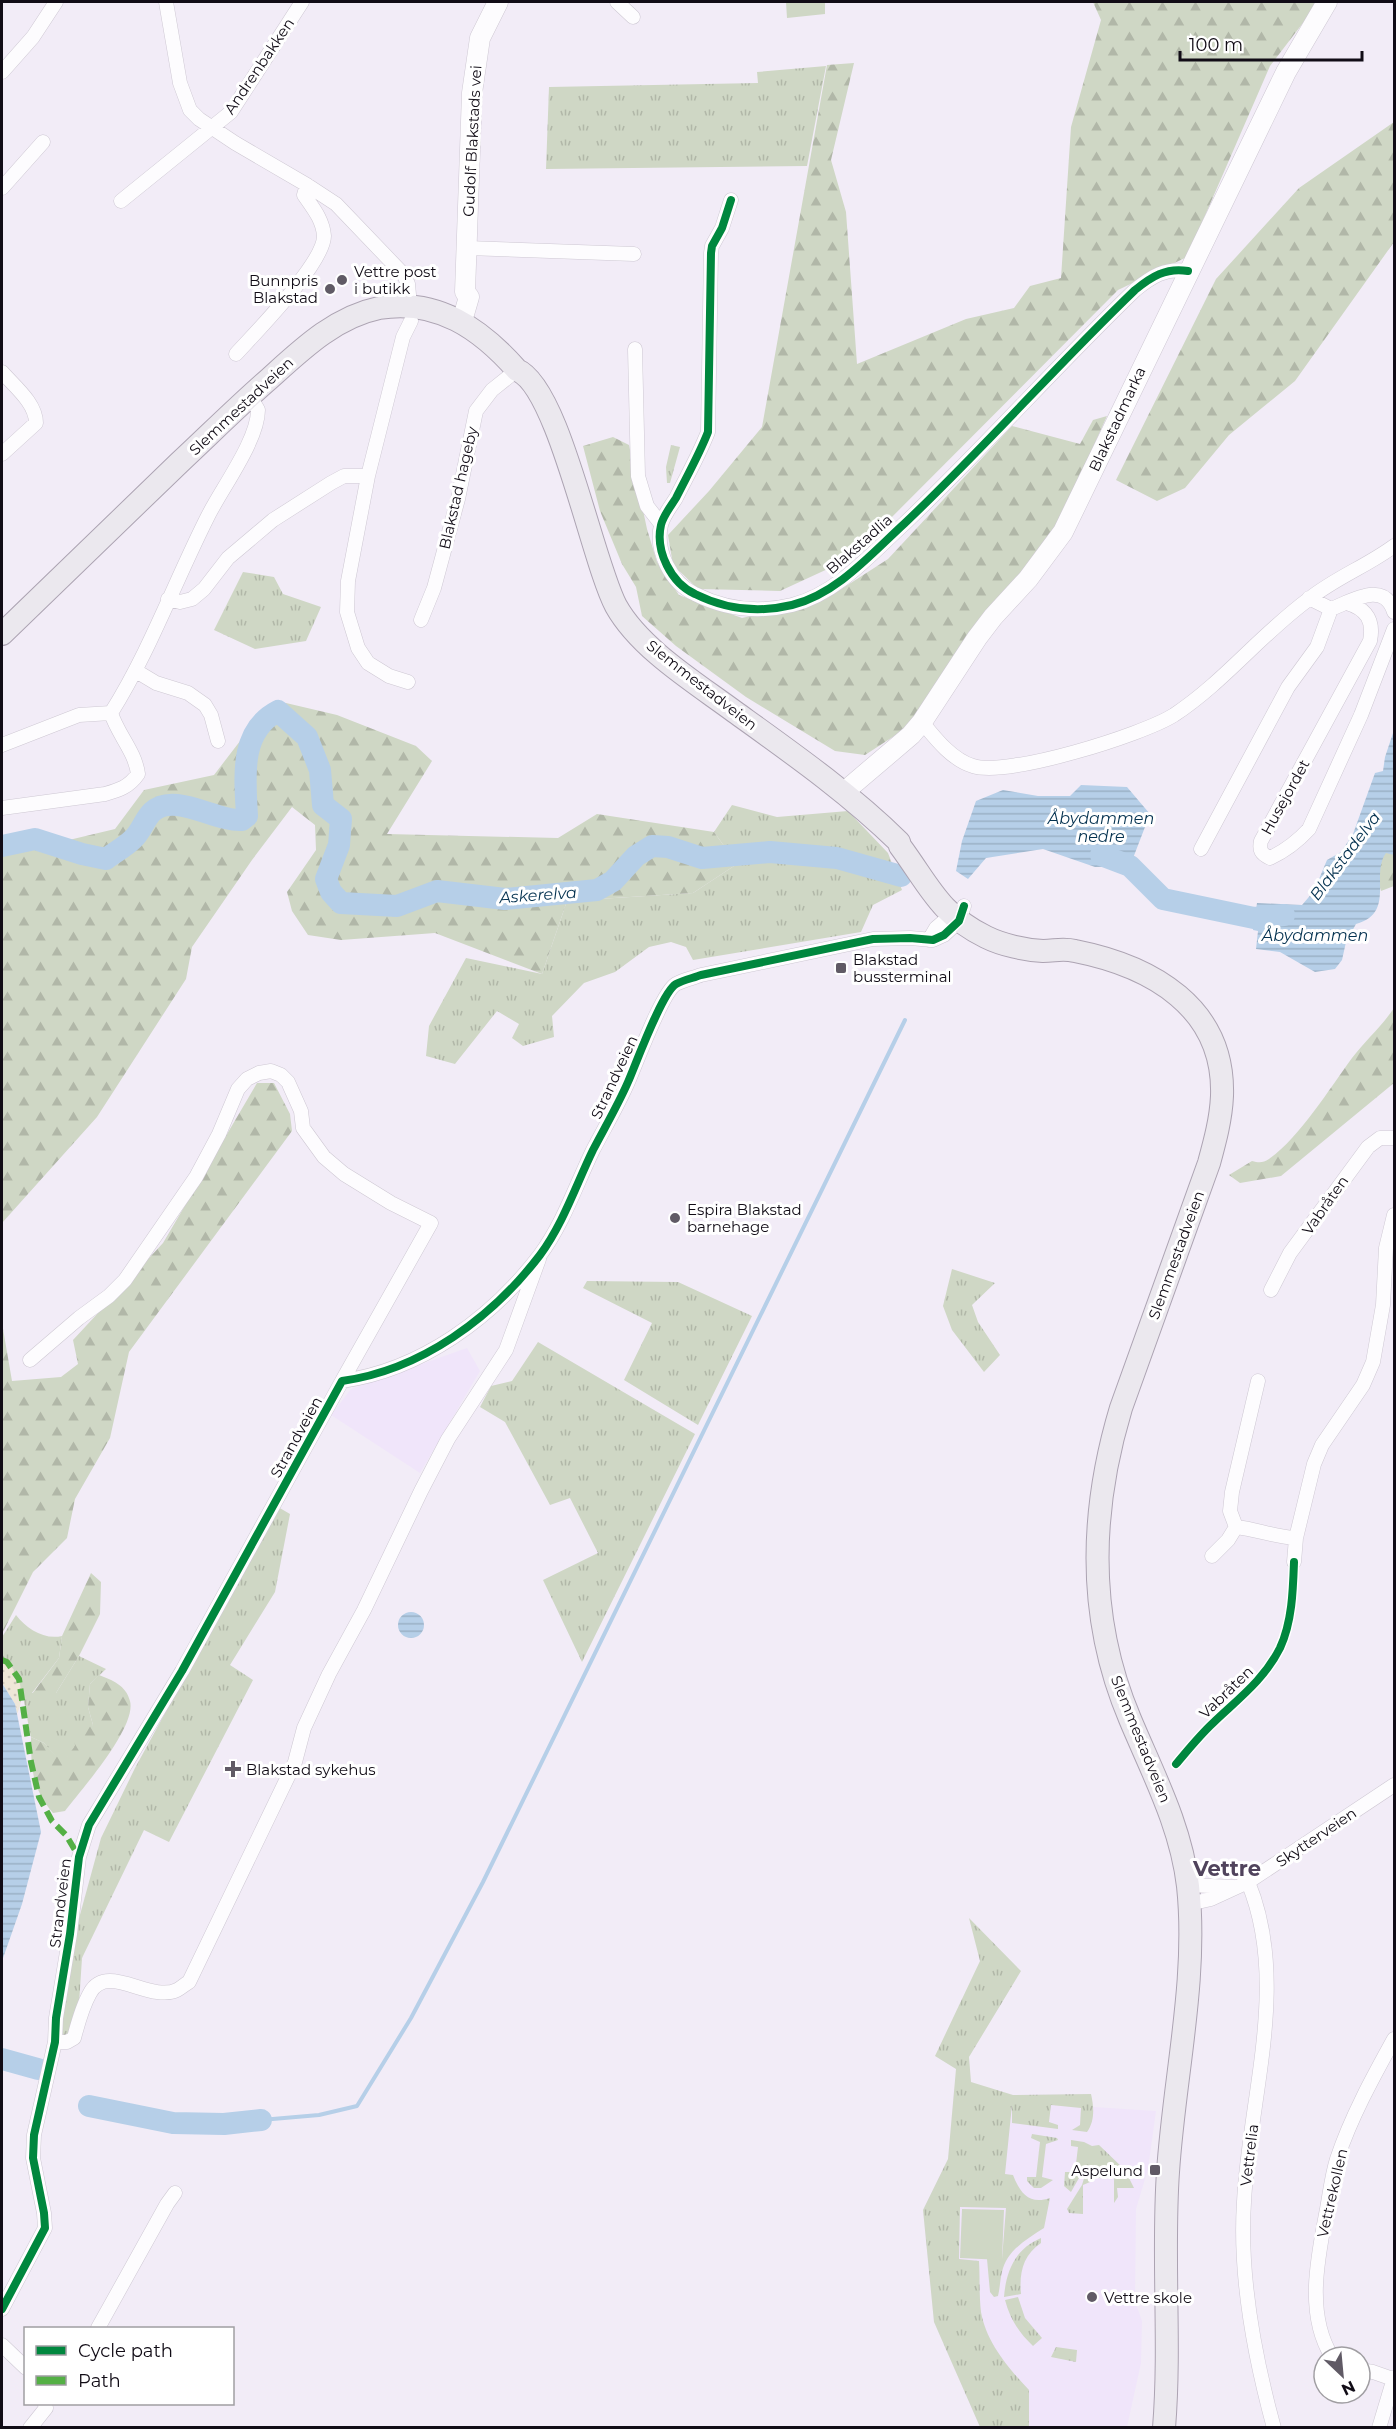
<svg xmlns="http://www.w3.org/2000/svg" width="1396" height="2429" viewBox="0 0 1396 2429" font-family="Montserrat,sans-serif">
  <defs>
    <pattern id="grass-tufts" width="24" height="20" patternUnits="userSpaceOnUse" patternTransform="scale(1.5)"><rect width="24" height="20" fill="#cfd7c5"/><path d="M3 7l-1-3M5 7V3M7 7l1-3M15 17l-1-3M17 17v-4M19 17l1-3" fill="none" stroke="#b1b7a8"/></pattern>
    <pattern id="forest-firs" width="22" height="20" patternUnits="userSpaceOnUse" patternTransform="scale(1.5)"><rect width="22" height="20" fill="#cfd7c5"/><path d="M5 1l3.5 6h-7zM16 11l3.5 6h-7z" fill="#b1b7a8"/></pattern>
    <pattern id="sand-dots" width="8" height="8" patternUnits="userSpaceOnUse" patternTransform="scale(1.5)"><rect width="8" height="8" fill="#efe7d8"/><path d="M2 2h.1M6 6h.1" fill="none" stroke="#ccc5b9" stroke-width="1.8" stroke-linecap="round"/></pattern>
    <pattern id="water-rules" width="6" height="5" patternUnits="userSpaceOnUse" patternTransform="scale(1.5)"><rect width="6" height="5" fill="#b6cfe8"/><path d="M0 2.5h6" fill="none" stroke="#9bb1c6"/></pattern>
  </defs>
  <rect width="100%" height="100%" fill="#f2ecf7"/>
  <!-- built -->
  <path fill="#f0e5fa" d="M467,1348l13,23 -60,102 -89,-58 20,-26z
    M954,2089l59,6 76,-1 4,13 63,4 -8,58 -12,40 -1,92 7,20 -1,42 -14,64h-147l-46,-105 -11,-112 25,-51z"/>
  <!-- grass -->
  <path fill="url(#grass-tufts)" d="M826,66l-19,100 -261,3 3,-82 209,-4 -1,-11z
    M671,445l9,2 -10,36h-3l-1,-16z
    M243,572l31,5 9,17 38,13 -15,34 -51,8 -41,-19z
    M732,805l45,12 71,-6 40,42 14,37 -29,15 -12,27 -168,28 -7,-13 -15,-5 -22,5 -34,25 -31,11 -32,33 2,21 -31,9 -11,-8 7,-14 -22,-13 -42,53 -29,-8 3,-30 37,-68 76,16 25,-73 126,-8 44,-29 -23,-32z
    M952,1269l43,14 -23,22 6,17 22,33 -16,17 -32,-42 -9,-24z
    M587,1281l91,1 74,34 -54,109 -74,-45 28,-57 -69,-35z
    M538,1342l157,92 -113,228 -39,-82 55,-27 -28,-55 -20,7 -45,-83 -25,-15 11,-21 21,-5z
    M278,1507l12,7 -15,78 -45,73 23,15 -84,162 -25,-12 -62,128 -3,46 -12,35 -7,-2 9,-82 32,-117 34,-70z
    M16,1615c11,14 28,25 46,21l-3,22 -27,35h24l23,-37 27,13 -16,15 -2,23 5,18 -27,34 -9,-1 -13,-15 -13,-6c-5,-21 -9,-68 -29,-77v-23z
    M969,1918l52,53 -52,86 2,25 42,13 78,-1c3,13 4,27 -4,38l-15,-2 8,-5 1,-17 -30,-3 -2,17 9,3v4l-46,-6v-18l-7,69 8,1c7,18 16,30 37,23l-6,30c-17,11 -37,22 -42,44 -2,8 -2,16 -4,24l-4,1 -4,-5 -3,-33h15l4,-51 -46,-1 -1,52 20,2c1,16 0,34 2,51 5,30 28,57 48,78v37h-49l-46,-105 -11,-112 25,-51 8,-90 -21,-13 45,-95z
    M1032,2134l25,4 1,2 -12,4 -4,33 11,3 -12,8h-7l-7,-7v-4h9l4,-35 -9,-4z
    M1071,2140l13,2 8,4 7,-1 26,25 9,18h-17l1,9 -4,6v-25h-23l-1,4 -7,3v29l-14,-1 -2,-4 15,-24 4,-13 -3,-1 -12,21 -7,-6 1,-14h10l3,-25 -7,-1z
    M1041,2238v5c-18,12 -22,30 -20,51l-17,3c2,-26 11,-48 37,-59z
    M1018,2297l7,21 17,20 -9,8c-14,-13 -23,-27 -28,-46z
    M1056,2347l21,3 -1,12 -25,-5z"/>
  <!-- forest -->
  <path fill="url(#forest-firs)" d="M1093,2h226l-49,64 -83,191 -69,33 -238,239 -35,32 -65,30 -82,-2 -25,-24 -5,-30 41,-44 53,-64 65,-362 27,-2 -23,97 15,52 11,152 109,-45 48,-11 16,-22 31,-8 10,-151 30,-107z
    M1394,122v120l-99,139 -66,54 -44,53 -28,13 -41,-21 100,-201 83,-91z
    M1107,416l-17,38 -24,63 -161,212 -40,26 -30,-4 -89,-54 -70,-51 -34,-30 -6,-29 -14,-23 -22,-53 -17,-65 30,-9 16,8 18,84 10,33 22,33 63,23 84,-19 62,-40 124,-133 68,18 13,-24z
    M286,703l51,12 79,31 16,15 -45,73 171,4 39,-24 117,18 23,32 -44,29 -126,8 -25,73 -107,-41 -94,7 -33,-5 -16,-24 -5,-19 29,-42 -1,-25 -23,-18 -40,53 -60,87 -6,32 -89,138 -95,106v-367l113,-27 29,-39 70,-15 49,-64z
    M1394,849v37l-13,5 -11,-37z
    M1394,1008v75l-113,93 -41,7 -11,-8 23,-14c7,2 11,2 17,-2 30,-21 61,-71 83,-101 13,-17 30,-32 42,-50z
    M257,1083h17l16,31 2,17 -163,221 -19,86 -35,61 -8,39 -34,34 -31,62v-311l10,58 49,-4 17,-13 -5,-24 90,-97z
    M91,1573l10,9 -1,32 -21,42 -23,37 -17,6 -7,-5 27,-36 3,-22z
    M99,1675c13,5 27,10 31,26 7,26 -49,89 -65,110l-12,2c-21,-25 -22,-44 -22,-76l13,6 13,14 9,1 9,-12 -1,-14 19,-7 -5,-18 2,-23z"/>
  <!-- sand -->
  <path fill="url(#sand-dots)" d="M2,1660c19,8 24,38 15,54l-2,-10 -13,-21z"/>
  <!-- garden -->
  <path fill="#cfd7c5" d="M786,2h39v12l-38,4z
    M962,2209l42,1 -2,50 -42,-2z"/>
  <!-- water -->
  <path fill="url(#water-rules)" d="M1394,730v125l-8,-2c-16,22 10,60 -30,71l-10,18 -4,18 -7,9 -20,3 -35,-20 -24,-3 2,-18 -5,-1 4,-27 45,2 12,-14 13,-31 14,-8 12,-18 22,-61 8,-2 2,-14z
    M1081,785l46,2 23,27 -20,52 -35,1 -52,-18 -57,9 -18,21 -12,-8 6,-30 14,-40 27,-11 35,6h32z
    M398 1625a13 13 0 1 1 26 0a13 13 0 1 1-26 0Z
    M2,1683l13,21 26,128 -19,72 -20,57z"/>
  <g fill="none" stroke-linecap="round" stroke-linejoin="round">
    <!-- stream -->
    <path stroke="#b6cfe8" stroke-width="4" d="M261,2120l58,-5 38,-9 54,-88 72,-136 422,-862"/>
    <!-- river -->
    <path stroke="#b6cfe8" stroke-width="22" d="M2,846l33,-7 47,15 24,5c9,-7 19,-12 27,-20 8,-7 11,-19 19,-27 22,-21 64,10 90,8l5,-4c-2,-38 -8,-85 31,-105l29,26 13,33 3,35 18,14 -2,26 -13,34 5,13 10,11 56,3 40,-15 68,8 92,-9 16,-9 23,-25 16,-10 16,1 34,11 68,-6 67,6 64,18
      M1101,855l29,11 33,33 91,19 30,-3
      M2,2059l36,10
      M89,2106l84,17 51,1 37,-4"/>
    <defs>
      <path id="street" d="M166,2l14,81 10,27 9,9 36,24 72,42 29,19 68,71 4,9 2,22
        M617,2l16,15
        M2,72l31,-35 23,-35
        M2,188l41,-46
        M731,200l-9,28 -10,18 -1,7 -3,179c-9,23 -21,44 -32,66 -5,8 -13,18 -15,27 -6,26 10,58 34,69 30,15 64,19 97,11 45,-11 80,-52 113,-82 79,-75 151,-157 230,-233 16,-13 31,-23 53,-19
        M121,201l110,-89 71,-110
        M467,248l167,6
        M635,349l3,127 9,30 14,18
        M236,354c20,-22 88,-91 88,-118 -1,-16 -11,-28 -20,-41l3,-10
        M2,372c12,14 34,31 34,51l-34,31
        M1309,598l22,11c21,-8 53,-29 63,3
        M168,599l12,3 12,-3 12,-10 24,-31 45,-38 58,-37 13,-7h24
        M1347,603c20,6 27,18 23,38l-109,200c-2,9 0,13 9,17 15,-7 27,-16 39,-29l52,-114 33,-86
        M421,620l13,-32 24,-89 18,-88 16,-21 25,-20
        M136,671l20,12 32,10 17,12 6,10 7,26
        M408,682l-19,-6 -21,-13 -10,-15 -11,-36 1,-31 20,-105 35,-139 8,-16
        M922,722c13,16 30,38 51,44 35,11 169,-31 201,-51 50,-33 87,-81 135,-116 26,-21 58,-33 85,-53
        M2,745l77,-30 32,-2c39,-62 64,-132 97,-197 14,-28 50,-76 50,-106l-8,-14
        M2,808l103,-14c14,-4 24,-7 33,-20 -3,-23 -20,-39 -27,-61
        M1201,849l87,-162 29,-40 14,-38
        M929,940l7,-12 20,-17
        M1271,1290l19,-37 78,-106 12,-9h14
        M30,1360l49,-42 30,-22 16,-16 71,-103 23,-43 19,-45 9,-10 12,-6 12,-2 10,4 7,7 13,29 2,17 21,29 20,17 47,29 40,20 -89,158
        M1236,1527l-6,-16 2,-19 26,-111
        M1212,1556l16,-16 8,-13c20,2 39,10 60,11l18,-74 8,-19 41,-60 10,-23 10,-57 3,-57 8,-33
        M1294,1562l2,-24
        M1248,1882c42,101 1,216 -4,320 -5,75 10,153 30,226
        M1188,1885l46,2
        M1189,1904l22,-5 37,-17 146,-97
        M55,2042h12l7,-4c4,-15 8,-31 16,-45 17,-31 60,10 87,-3 4,-2 8,-6 12,-8l106,-220 9,-34 25,-54 35,-64 57,-119 27,-52 58,-89 33,-91
        M2,2309l43,-81 -1,-15 -11,-55 1,-23 21,-93 1,-24 14,-84 9,-77 10,-32 93,-154 160,-290c79,-11 150,-63 198,-126 23,-31 36,-70 53,-105 12,-23 25,-45 35,-68 8,-18 34,-90 48,-98 7,-4 17,-6 25,-9l172,-36 37,-1 23,2 11,-5 15,-14 5,-15
        M98,2328l69,-124 8,-11
        M2,2345l24,23
        M1332,2357c-27,-43 -14,-101 -5,-148 3,-17 5,-34 10,-50 14,-42 36,-82 57,-120
        M1360,2370l13,2 20,7
        M30,2428l16,-20 -1,-4
        M1379,2428l15,-50"/>
      <path id="secondary" d="M462,321l7,-24 -4,-5 7,-199 8,-55 18,-36
        M844,792l67,-57 11,-13 55,-84 16,-21 35,-38 35,-47 223,-460 41,-70"/>
      <path id="primary" d="M2,634c59,-57 118,-114 177,-171 30,-28 59,-57 90,-84 32,-29 66,-62 110,-71 58,-10 102,21 138,62 42,17 75,191 99,236 24,43 80,77 119,106 57,41 114,81 164,130l1,4c29,39 39,68 86,91 16,8 39,13 57,14 12,0 19,-3 32,0 76,15 150,56 147,145 -1,23 -7,45 -13,67l-88,245c-31,103 -34,210 9,311 23,55 51,107 58,167 10,94 -14,192 -20,286 -6,85 3,170 -4,256"/>
    </defs>
    <!-- street casing -->
    <use href="#street" stroke="#cec8d3" stroke-width="15"/>
    <!-- secondary casing -->
    <use href="#secondary" stroke="#cec8d3" stroke-width="21"/>
    <!-- primary casing -->
    <use href="#primary" stroke="#aca3b2" stroke-width="24"/>
    <!-- street -->
    <use href="#street" stroke="#fdfcfe" stroke-width="14"/>
    <!-- secondary -->
    <use href="#secondary" stroke="#fdfcfe" stroke-width="20"/>
    <!-- primary -->
    <use href="#primary" stroke="#ebe8ee" stroke-width="22"/>
    <!-- quiet -->
    <path stroke="#54b045" stroke-width="6" stroke-dasharray="12 6" stroke-linecap="butt" d="M2,1660l5,2 12,17 12,83 8,35 13,24 14,14 13,22"/>
    <defs>
      <path id="cycleway" d="M731,200l-9,28 -10,18 -1,7 -3,179c-9,23 -21,44 -32,66 -5,8 -13,18 -15,27 -6,26 10,58 34,69 30,15 64,19 97,11 45,-11 80,-52 113,-82 79,-75 151,-157 230,-233 16,-13 31,-23 53,-19
        M1176,1764c12,-14 24,-29 37,-41 25,-24 51,-43 67,-75 12,-26 13,-57 14,-86
        M2,2309l43,-81 -1,-15 -11,-55 1,-23 21,-93 1,-24 14,-84 9,-77 10,-32 93,-154 160,-290c79,-11 150,-63 198,-126 23,-31 36,-70 53,-105 12,-23 25,-45 35,-68 8,-18 34,-90 48,-98 7,-4 17,-6 25,-9l172,-36 37,-1 23,2 11,-5 15,-14 5,-15"/>
    </defs>
    <!-- cycleway casing -->
    <use href="#cycleway" stroke="#fff" stroke-width="11"/>
    <!-- cycleway -->
    <use href="#cycleway" stroke="#00873e" stroke-width="8"/>
  </g>
  <!-- markers -->
  <g fill="#605a65" stroke="#fff" stroke-width="2">
    <circle cx="342" cy="280" r="6"/>
    <circle cx="330" cy="289" r="6"/>
    <rect x="835" y="962" width="12" height="12" rx="3"/>
    <circle cx="675" cy="1218" r="6"/>
    <path d="M230 1760h6v6h6v6h-6v6h-6v-6h-6v-6h6z"/>
    <rect x="1149" y="2164" width="12" height="12" rx="3"/>
    <circle cx="1092" cy="2297" r="6"/>
  </g>
  <g text-anchor="middle" dominant-baseline="central" stroke-width="6" stroke-linejoin="round" paint-order="stroke">
    <!-- street labels -->
    <g font-size="15" fill="#110c16" stroke="#fff">
      <text transform="translate(259 66) rotate(-56)">Andrenbakken</text>
      <text transform="translate(472 141) rotate(-87)">Gudolf Blakstads vei</text>
      <text transform="translate(241 406) rotate(-43)">Slemmestadveien</text>
      <text transform="translate(1117 419) rotate(-65)">Blakstadmarka</text>
      <text transform="translate(458 488) rotate(-77)">Blakstad hageby</text>
      <text transform="translate(859 544) rotate(-41)">Blakstadlia</text>
      <text transform="translate(702 685) rotate(38)">Slemmestadveien</text>
      <text transform="translate(1285 797) rotate(-61)">Husejordet</text>
      <text transform="translate(614 1077) rotate(-65)">Strandveien</text>
      <text transform="translate(1325 1205) rotate(-55)">Vabråten</text>
      <text transform="translate(1176 1255) rotate(-70)">Slemmestadveien</text>
      <text transform="translate(296 1437) rotate(-61)">Strandveien</text>
      <text transform="translate(1226 1692) rotate(-44)">Vabråten</text>
      <text transform="translate(1141 1739) rotate(68)">Slemmestadveien</text>
      <text transform="translate(1316 1837) rotate(-34)">Skytterveien</text>
      <text transform="translate(60 1903) rotate(-83)">Strandveien</text>
      <text transform="translate(1249 2155) rotate(-83)">Vettrelia</text>
      <text transform="translate(1332 2193) rotate(-77)">Vettrekollen</text>
    </g>
    <!-- poi labels -->
    <g font-size="15" fill="#110c16" stroke="#fff" text-anchor="start">
      <text x="354" y="271">Vettre post<tspan x="354" dy="17">i butikk</tspan></text>
      <text x="318" y="280" text-anchor="end">Bunnpris<tspan x="318" dy="17">Blakstad</tspan></text>
      <text x="853" y="959">Blakstad<tspan x="853" dy="17">bussterminal</tspan></text>
      <text x="687" y="1209">Espira Blakstad<tspan x="687" dy="17">barnehage</tspan></text>
      <text x="246" y="1769">Blakstad sykehus</text>
      <text x="1143" y="2170" text-anchor="end">Aspelund</text>
      <text x="1104" y="2297">Vettre skole</text>
    </g>
    <!-- water labels -->
    <g font-size="16" font-style="italic" fill="#03314f" stroke="#fff">
      <text x="1101" y="818">Åbydammen<tspan x="1101" dy="18">nedre</tspan></text>
      <text transform="translate(1345 856) rotate(-53)">Blakstadelva</text>
      <text transform="translate(538 895) rotate(-4)">Askerelva</text>
      <text x="1315" y="935">Åbydammen</text>
    </g>
    <!-- district labels -->
    <g font-size="21" font-weight="bold" fill="#50435c" stroke="#fff">
      <text x="1227" y="1868">Vettre</text>
    </g>
  </g>
  <!-- border -->
  <rect width="1396" height="2429" fill="none" stroke="#110c16" stroke-width="6"/>
  <!-- legend -->
  <rect x="24" y="2327" width="210" height="78" fill="#ffffff" stroke="#a09ea2" stroke-width="1.5"/>
  <rect x="36" y="2346" width="30" height="9" fill="#00873e" stroke="#a09ea2" stroke-width="1.5"/>
  <text x="78" y="2357" font-size="18" fill="#110c16">Cycle path</text>
  <rect x="36" y="2376" width="30" height="9" fill="#54b045" stroke="#a09ea2" stroke-width="1.5"/>
  <text x="78" y="2387" font-size="18" fill="#110c16">Path</text>
  <!-- north arrow -->
  <g transform="translate(1342 2375) rotate(154)"><circle r="28" fill="#ffffff" stroke="#a09ea2" stroke-width="1.5"/>
  <path d="M0-4.5L10 22L0 15L-10 22Z" fill="#605a65"/>
  <text y="-9" font-size="16" font-weight="bold" text-anchor="middle" fill="#110c16">N</text>
  </g>
  <!-- scale -->
  <path d="M1180 51v9h182v-9" fill="none" stroke="#110c16" stroke-width="3"/>
  <text x="1189" y="51" font-size="18" fill="#110c16" stroke="#ffffff" stroke-width="4.5" paint-order="stroke">100 m</text>
</svg>
